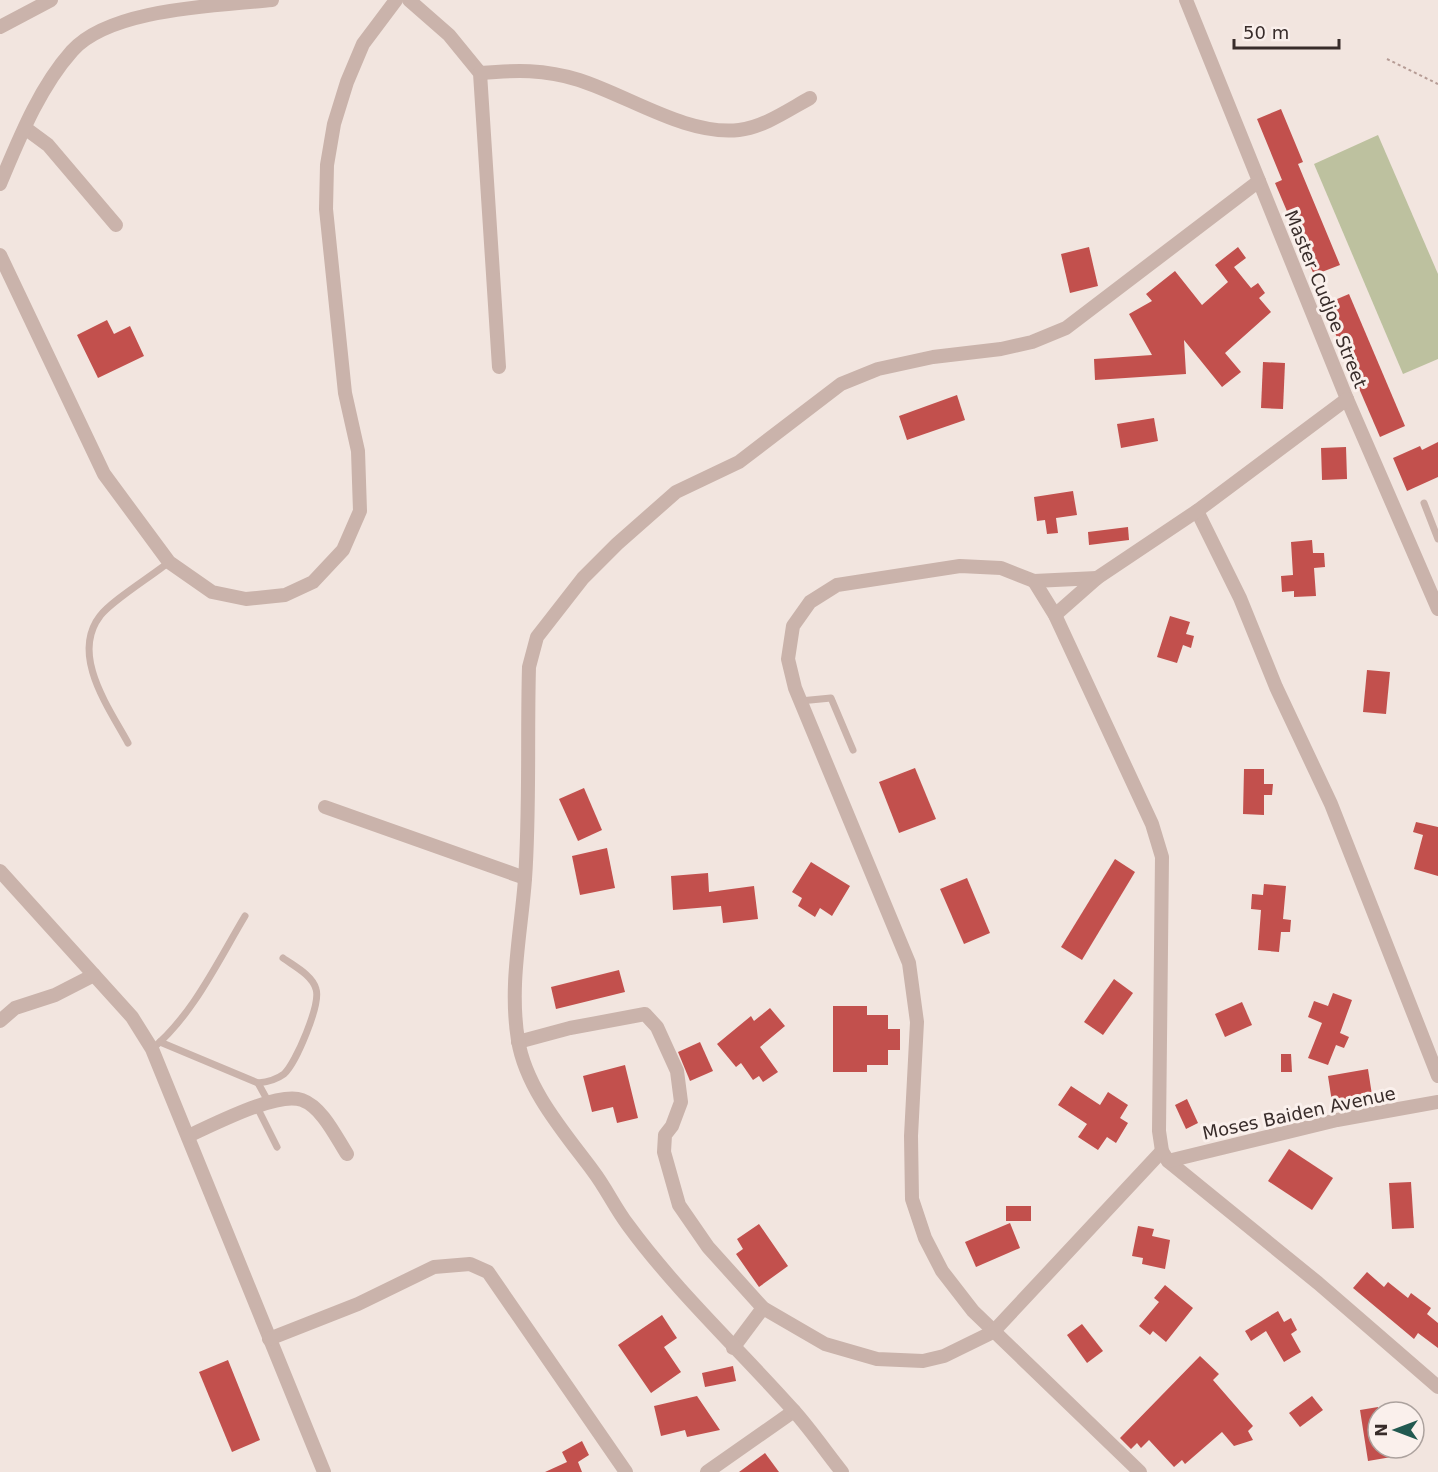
<svg xmlns="http://www.w3.org/2000/svg" width="1438" height="1472" font-family="'DejaVu Sans',sans-serif">
<style>
.green{fill:#bdc19f}
.building{fill:#c2504d}
.lines{fill:none;stroke-linecap:round;stroke-linejoin:round}
.path{stroke:#b69c95;stroke-width:2;stroke-dasharray:3 3;stroke-linecap:butt}
.lane{stroke:#cab3ab;stroke-width:7}
.street{stroke:#cab3ab;stroke-width:14}
.labels{text-anchor:middle;dominant-baseline:central;stroke-width:6;stroke-linejoin:round;paint-order:stroke}
.street-label{font-size:18px;fill:#382c2a;stroke:#faf0ec}
</style>
<rect width="100%" height="100%" fill="#f2e5df"/>
<polygon class="green" points="1378,135 1438,274 1438,359 1403,374 1314,164"/>
<g class="building">
<polygon points="1281,109 1303,162 1298,164 1340,265 1314,275 1275,183 1282,180 1257,119"/>
<polygon points="1089,247 1098,286 1070,293 1061,254"/>
<polygon points="1238,247 1246,258 1234,267 1251,288 1258,283 1265,293 1259,298 1271,312 1225,353 1241,372 1222,387 1184,340 1186,374 1095,380 1094,359 1152,355 1129,314 1152,301 1146,294 1175,271 1202,305 1228,282 1215,265"/>
<polygon points="1349,294 1405,426 1380,437 1323,305"/>
<polygon points="107,320 114,334 130,326 144,356 98,378 77,335"/>
<polygon points="1263,362 1285,363 1283,409 1261,408"/>
<polygon points="957,395 965,420 907,440 899,416"/>
<polygon points="1154,418 1158,441 1121,448 1117,424"/>
<polygon points="1438,442 1438,477 1407,491 1393,458 1420,446 1422,450"/>
<polygon points="1346,447 1347,479 1322,480 1321,448"/>
<polygon points="1073,491 1077,515 1056,518 1058,533 1047,534 1045,520 1037,521 1034,497"/>
<polygon points="1128,527 1129,540 1089,545 1088,532"/>
<polygon points="1312,540 1313,553 1324,553 1325,567 1314,568 1316,596 1294,597 1294,591 1282,592 1281,576 1293,575 1291,542"/>
<polygon points="1170,616 1190,622 1186,634 1194,636 1191,648 1183,645 1177,663 1157,657"/>
<polygon points="1367,670 1390,672 1386,714 1363,712"/>
<polygon points="915,768 936,819 899,833 879,782"/>
<polygon points="1244,769 1264,769 1264,784 1273,784 1272,795 1264,795 1264,815 1243,814"/>
<polygon points="584,788 602,830 578,841 559,799"/>
<polygon points="1416,822 1438,827 1438,876 1414,869 1423,835 1413,832"/>
<polygon points="607,848 615,888 580,895 572,856"/>
<polygon points="1115,859 1135,872 1082,960 1061,947"/>
<polygon points="811,862 850,886 832,916 820,908 815,917 798,906 802,898 792,892"/>
<polygon points="708,873 709,892 754,886 758,919 723,923 721,906 673,910 671,876"/>
<polygon points="967,878 990,933 964,944 940,889"/>
<polygon points="1264,884 1286,886 1283,919 1291,920 1290,932 1281,932 1279,952 1258,950 1261,910 1251,909 1252,894 1263,895"/>
<polygon points="619,970 625,992 556,1009 551,987"/>
<polygon points="1114,979 1133,993 1103,1035 1084,1022"/>
<polygon points="1333,993 1352,1000 1340,1033 1349,1037 1344,1048 1336,1045 1328,1065 1308,1058 1322,1023 1308,1017 1314,1001 1328,1006"/>
<polygon points="1242,1002 1252,1025 1225,1037 1215,1014"/>
<polygon points="833,1006 867,1006 867,1015 888,1015 888,1029 900,1029 900,1050 888,1050 888,1065 867,1065 867,1072 833,1072"/>
<polygon points="770,1008 785,1026 760,1047 778,1072 763,1082 759,1076 753,1080 741,1063 736,1067 717,1044 751,1016 754,1021"/>
<polygon points="700,1042 713,1071 690,1081 678,1052"/>
<polygon points="1281,1054 1291,1054 1292,1072 1281,1072"/>
<polygon points="625,1065 638,1118 617,1123 613,1107 592,1112 583,1076"/>
<polygon points="1368,1069 1372,1095 1332,1102 1328,1076"/>
<polygon points="1071,1086 1100,1105 1108,1092 1128,1105 1120,1118 1128,1123 1116,1143 1107,1137 1098,1150 1078,1137 1087,1124 1058,1105"/>
<polygon points="1187,1099 1198,1123 1186,1129 1175,1105"/>
<polygon points="1289,1149 1333,1178 1312,1210 1268,1181"/>
<polygon points="1411,1182 1414,1228 1392,1229 1389,1183"/>
<rect x="1006" y="1206" width="25" height="15"/>
<polygon points="1010,1223 1020,1248 976,1267 965,1242"/>
<polygon points="759,1224 788,1266 759,1287 736,1254 743,1249 737,1239"/>
<polygon points="1138,1226 1154,1229 1152,1236 1170,1240 1165,1269 1142,1264 1143,1258 1132,1256"/>
<polygon points="1367,1272 1384,1287 1388,1282 1408,1298 1411,1293 1431,1308 1427,1314 1438,1323 1438,1348 1418,1333 1414,1339 1353,1288"/>
<polygon points="1165,1285 1193,1308 1166,1342 1153,1331 1150,1335 1139,1326 1159,1302 1154,1298"/>
<polygon points="1278,1311 1284,1322 1291,1318 1297,1330 1291,1334 1301,1352 1284,1362 1266,1331 1251,1341 1245,1331"/>
<polygon points="662,1315 677,1338 664,1347 681,1372 651,1393 618,1345"/>
<polygon points="1082,1324 1103,1351 1087,1363 1067,1335"/>
<polygon points="1200,1356 1219,1374 1213,1380 1253,1426 1248,1431 1253,1440 1234,1446 1222,1432 1185,1464 1182,1460 1174,1467 1149,1440 1141,1448 1137,1443 1131,1449 1120,1438"/>
<polygon points="228,1360 260,1440 232,1452 199,1372"/>
<polygon points="733,1366 736,1381 705,1387 702,1373"/>
<polygon points="697,1396 720,1430 687,1437 685,1430 661,1436 654,1406"/>
<polygon points="1312,1396 1323,1410 1300,1427 1289,1413"/>
<polygon points="1378,1407 1378,1448 1409,1448 1409,1454 1368,1461 1360,1410"/>
<polygon points="582,1441 589,1455 578,1462 582,1472 545,1472 567,1462 562,1452"/>
<polygon points="765,1453 779,1472 739,1472"/>
</g>
<g class="lines">
<polyline class="path" points="1387,59 1438,84"/>
<g class="lane">
<polyline points="1424,503 1438,539"/>
<polyline points="800,701 831,698 853,750"/>
<path d="M128 743C109 708 70 655 100 616 111 601 152 576 169 562"/>
<polyline points="160,1042 258,1083 269,1103"/>
<path d="M152 1049C193 1015 218 961 245 916"/>
<path d="M258 1083C268 1082 276 1080 284 1074 296 1063 321 1004 316 989 312 975 294 966 283 958"/>
<polyline points="257,1107 277,1147"/>
</g>
<g class="street">
<polyline points="409,0 449,35 480,73 499,367"/>
<polyline points="1186,0 1347,399 1438,609"/>
<polyline points="0,27 51,0"/>
<path d="M480 73C516 70 544 69 579 80 629 96 687 136 739 130 764 127 788 110 810 98"/>
<polyline points="25,128 48,145 116,225"/>
<path d="M0 184C19 139 39 88 72 51 110 8 217 6 272 0"/>
<polyline points="0,255 104,474 169,562 212,592 246,599 285,595 313,582 343,550 360,511 358,451 345,393 326,209 327,165 334,124 347,82 363,44 396,0"/>
<polyline points="1197,511 1240,598 1276,687 1331,804 1438,1076"/>
<polyline points="1097,578 1034,581 1001,568 960,566 837,585 810,602 793,626 788,659 795,688 909,963 917,1022 911,1136 912,1199 925,1238 942,1271 973,1311 1140,1472"/>
<polyline points="1034,581 1055,615 1152,824 1162,857 1159,1131 1162,1151 1168,1161 1318,1283 1438,1387"/>
<polyline points="1055,615 1097,578 1197,511 1347,399"/>
<polyline points="325,807 525,878"/>
<polyline points="0,871 132,1017 152,1049 324,1472"/>
<polyline points="0,1021 15,1008 55,995 94,975"/>
<polyline points="518,1042 570,1028 645,1014 657,1027 677,1071 681,1102 672,1126 665,1135 664,1152 679,1205 708,1247 763,1308 825,1344 877,1359 923,1361 944,1356 993,1332 1162,1151"/>
<path d="M188 1136C213 1125 277 1091 302 1100 322 1107 336 1137 347 1154"/>
<polyline points="1168,1161 1337,1120 1438,1102"/>
<polyline points="269,1339 358,1304 434,1267 470,1264 488,1272 626,1472"/>
<polyline points="733,1348 763,1308"/>
<polyline points="707,1472 794,1411"/>
<path d="M842 1472C826 1452 811 1430 794 1411 739 1349 677 1292 628 1225 615 1208 606 1188 593 1171 564 1132 526 1089 518 1040 509 985 521 933 525 879 530 809 527 737 529 667L537 637 583 578 617 544 676 492 739 462 841 384 878 369 933 357 1001 349 1032 342 1066 328 1259 181"/>
</g>
</g>
<g class="labels">
<g class="street-label">
<text transform="translate(1326 299) rotate(68)">Master Cudjoe Street</text>
<text transform="translate(1299 1113) rotate(-12)">Moses Baiden Avenue</text>
</g>
</g>
<g transform="translate(1396 1430) rotate(270)"><circle r="28" fill="#faf0ec" stroke="#aca29e" stroke-width="1.5"/>
<path d="M0-4.5L10 22L0 15L-10 22Z" fill="#215950"/>
<text y="-9" font-size="16" font-weight="bold" text-anchor="middle" fill="#382c2a">N</text>
</g>
<path d="M1234 39v9h105v-9" fill="none" stroke="#382c2a" stroke-width="3"/>
<text x="1243" y="39" font-size="18" fill="#382c2a" stroke="#faf0ec" stroke-width="4.5" paint-order="stroke">50 m</text>
</svg>
